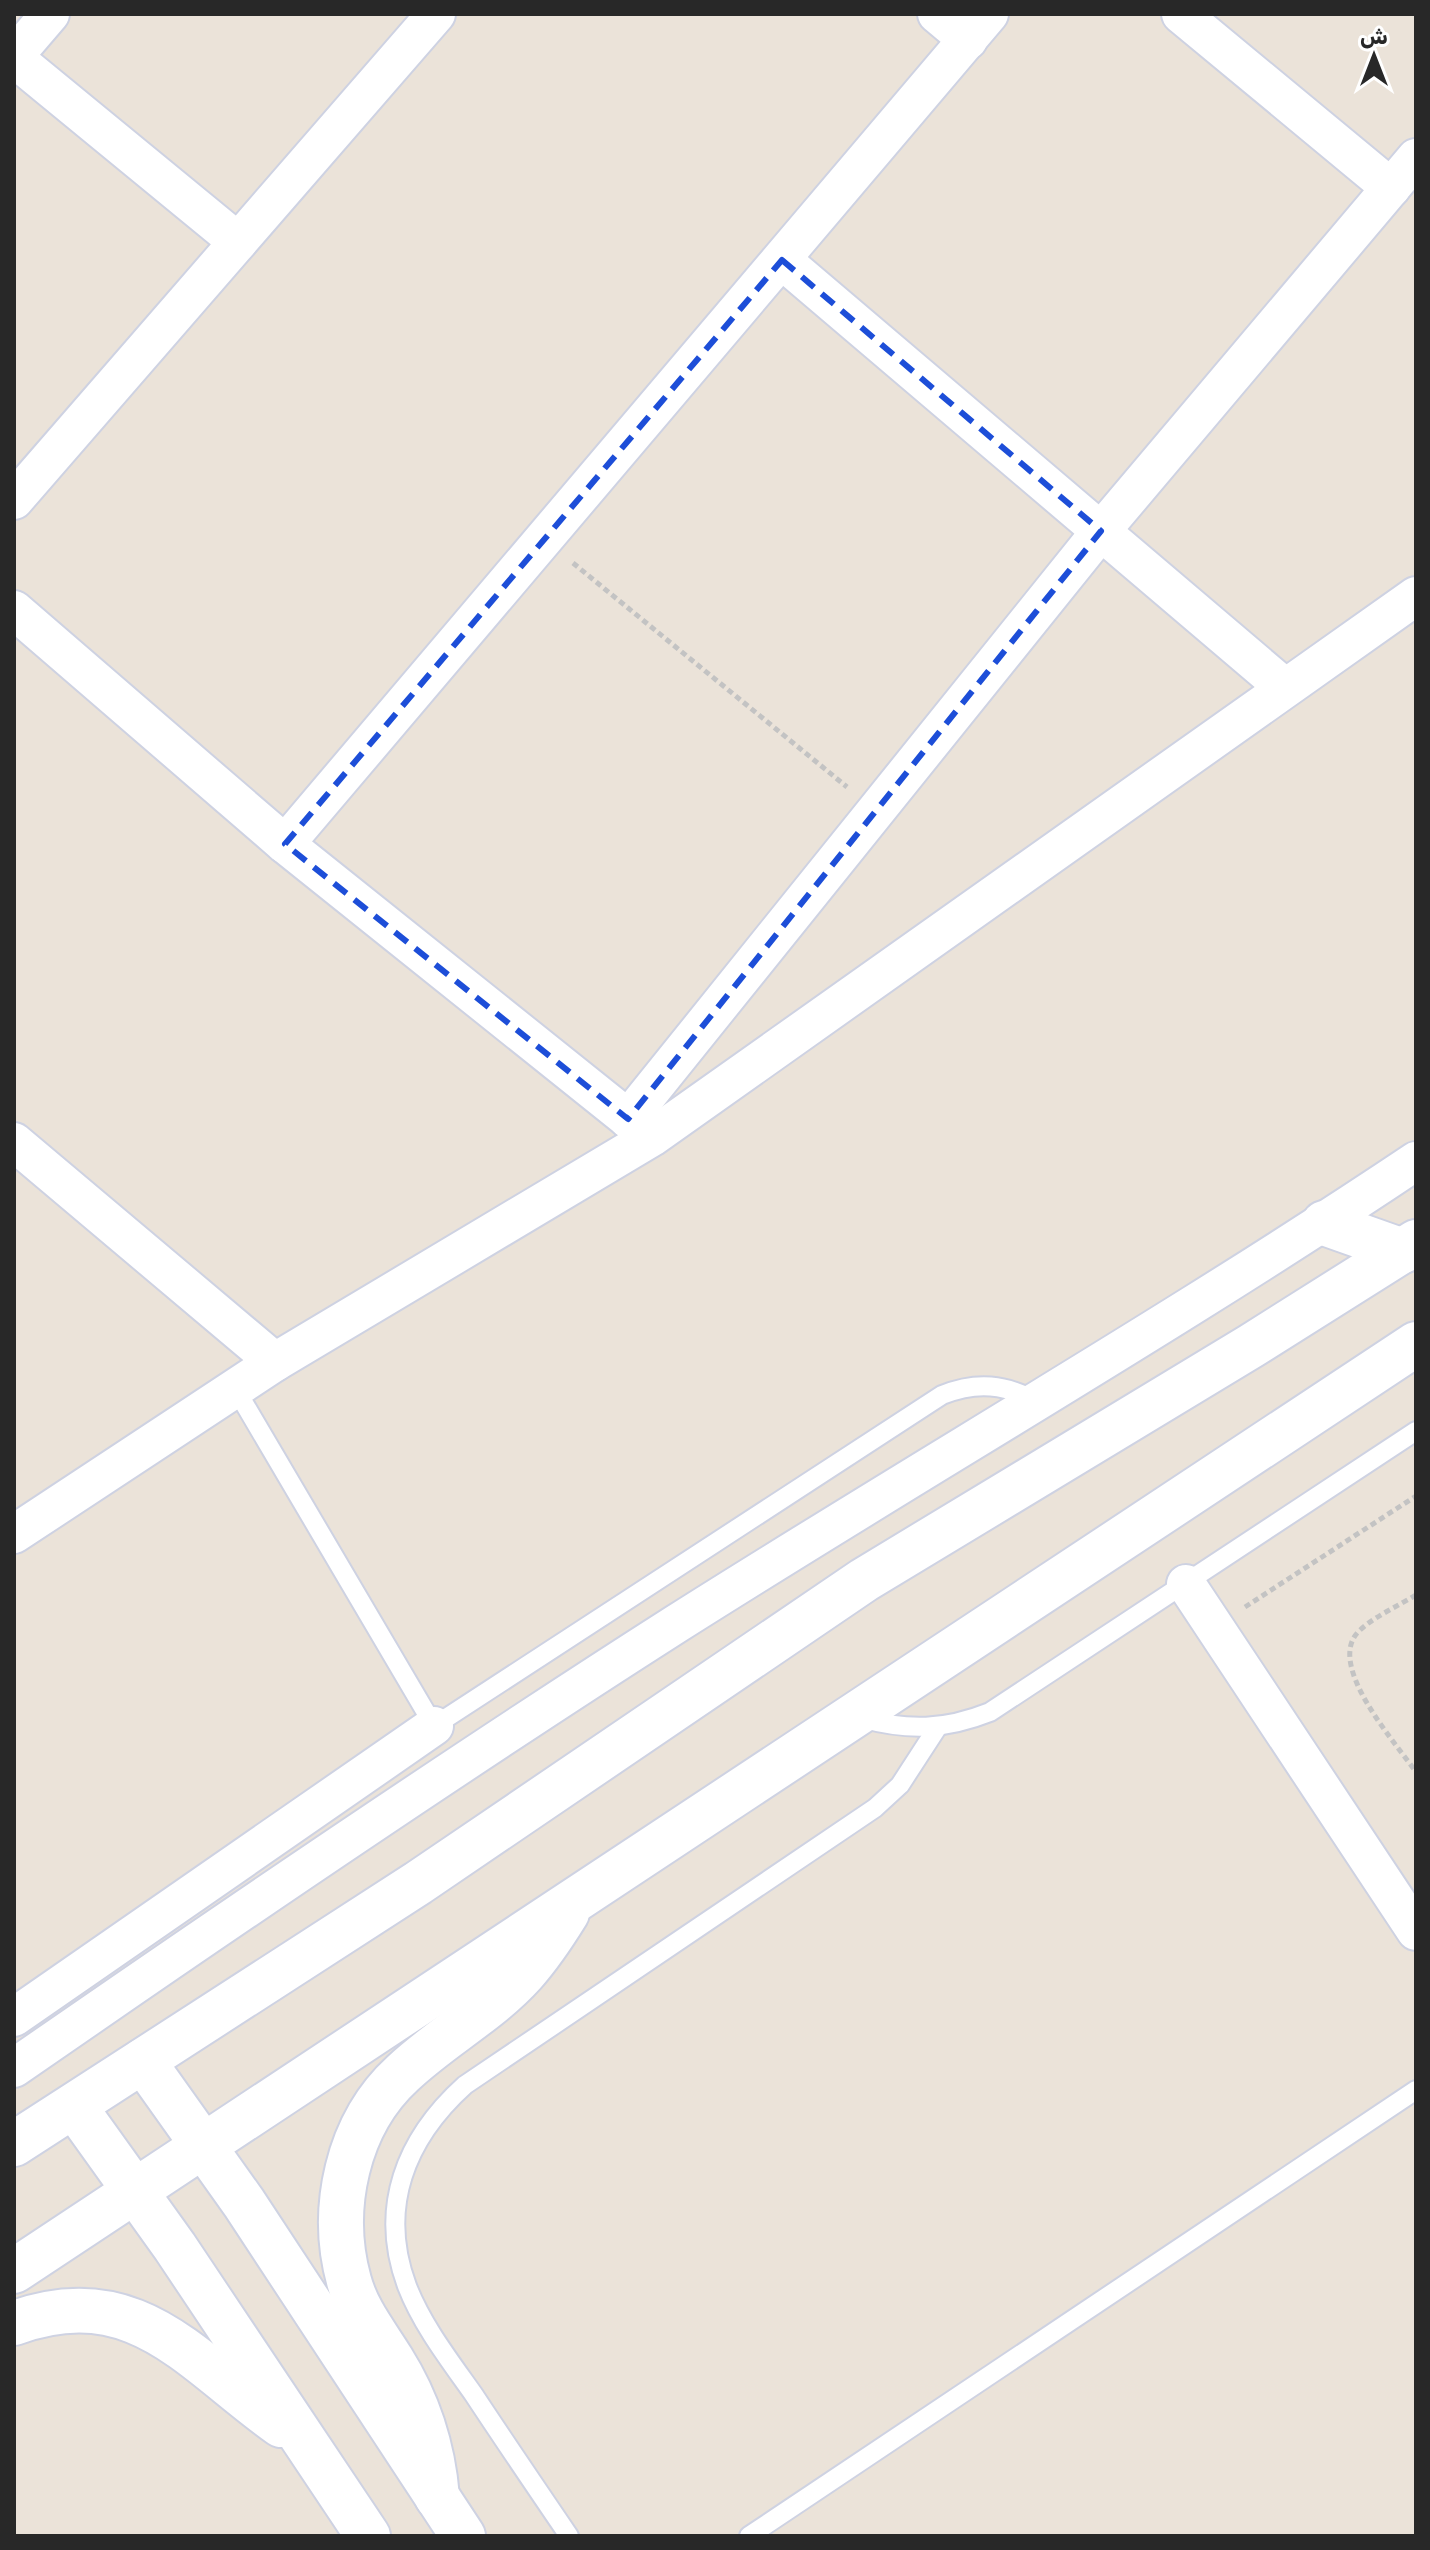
<svg xmlns="http://www.w3.org/2000/svg" width="1430" height="2550" font-family="Rubik,'Noto Sans Arabic',sans-serif">
<style>
.lines{fill:none;stroke-linecap:round;stroke-linejoin:round}
.service-casing{stroke:#ced2e2;stroke-width:22}
.minor-casing{stroke:#ced2e2;stroke-width:42}
.tertiary-casing{stroke:#ced2e2;stroke-width:48}
.path{stroke:#c3c3c3;stroke-width:5;stroke-dasharray:6 4;stroke-linecap:butt}
.service{stroke:#fff;stroke-width:18}
.minor{stroke:#fff;stroke-width:38}
.tertiary{stroke:#fff;stroke-width:44}
.marked{fill:none;stroke:#1d4ed8;stroke-width:6;stroke-dasharray:16 10;stroke-linejoin:round}
</style>
<rect width="100%" height="100%" fill="#ebe3d9"/>
<g class="lines">
<g class="service-casing">
<g id="service">
<path d="M235 1388 434 1726 942 1395C977 1381 1005 1384 1038 1402"/>
<path d="M861 1718C908 1731 945 1730 990 1712L1416 1431"/>
<path d="M569 2536C537 2489 505 2442 474 2395 450 2361 422 2325 407 2286 378 2208 405 2139 465 2085L875 1808 900 1785 937 1728"/>
<polyline points="749,2536 1416,2090"/>
</g>
</g>
<g class="minor-casing">
<g id="minor">
<polyline points="937,14 968,40"/>
<polyline points="1181,14 1391,188"/>
<polyline points="14,56 50,14"/>
<polyline points="14,58 238,242"/>
<polyline points="782,260 1284,687"/>
<polyline points="14,500 436,14"/>
<polyline points="14,610 285,844 646,1133"/>
<polyline points="285,844 989,14"/>
<polyline points="628,1119 1101,531 1416,158"/>
<polyline points="14,1142 275,1362"/>
<polyline points="14,1534 275,1362 652,1137 1416,596"/>
<polyline points="1186,1584 1416,1931"/>
<polyline points="14,2017 434,1726"/>
<path d="M14 2068C232 1917 452 1767 676 1624 922 1468 1174 1323 1416 1161"/>
</g>
</g>
<g class="tertiary-casing">
<g id="tertiary">
<polyline points="1324,1223 1403,1251"/>
<polyline points="143,2061 244,2203 463,2536"/>
<polyline points="74,2106 175,2247 368,2536"/>
<polyline points="14,2144 418,1883 864,1580 1251,1346 1416,1242"/>
<polyline points="14,2271 1416,1344"/>
<path d="M14 2323C136 2279 191 2361 281 2425"/>
<path d="M437 2497C433 2448 419 2403 392 2360 376 2334 357 2311 349 2281 329 2209 347 2124 403 2073 441 2037 489 2012 524 1973 541 1954 554 1934 567 1913"/>
</g>
</g>
<g class="path">
<polyline points="573,563 847,787"/>
<path d="M1416 1595C1398 1606 1373 1617 1358 1632 1326 1666 1396 1743 1416 1772"/>
<polyline points="1245,1607 1416,1496"/>
</g>
<use href="#service" class="service"/>
<use href="#minor" class="minor"/>
<use href="#tertiary" class="tertiary"/>
</g>
<path class="marked" d="M782 260 1101 531 628 1119 285 844Z"/>
<rect width="1430" height="2550" fill="none" stroke="#282828" stroke-width="32"/>
<g transform="translate(1374 56)" stroke="#ffffff" stroke-width="6" paint-order="stroke">
<path d="M0-6L14 30L0 20L-14 30Z" fill="#282828"/>
<text y="-12" font-size="22" font-weight="bold" text-anchor="middle" fill="#282828">ش</text>
</g>
</svg>
